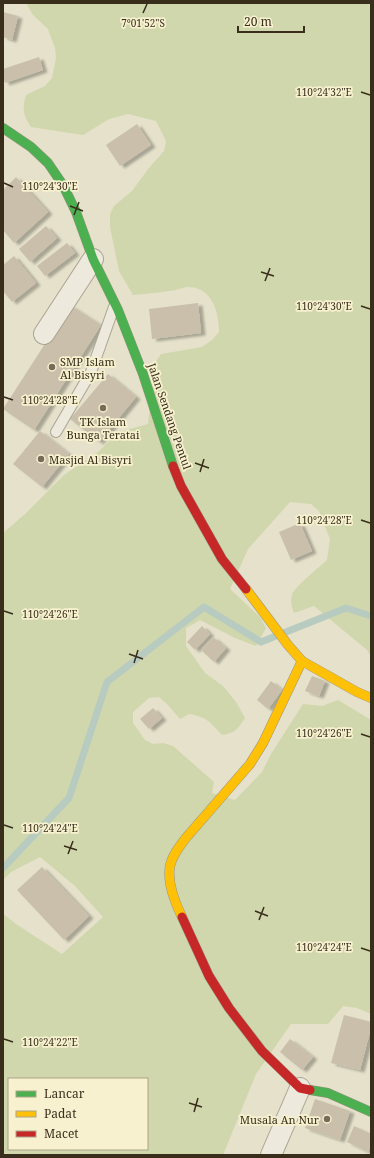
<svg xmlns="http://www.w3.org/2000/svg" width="374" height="1158" font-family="'Noto Serif',serif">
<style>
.green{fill:#d0d7ac;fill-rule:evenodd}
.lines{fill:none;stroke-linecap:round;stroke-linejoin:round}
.stream{stroke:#b7cbc1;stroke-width:7}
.building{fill:#c9bfab;filter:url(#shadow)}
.lane-casing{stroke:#aaa494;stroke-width:12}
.street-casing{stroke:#aaa494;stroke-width:22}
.fast-casing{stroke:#9a9484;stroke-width:10}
.slow-casing{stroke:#9a9484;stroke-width:10}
.jam-casing{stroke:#9a9484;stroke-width:10}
.lane{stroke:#edeadd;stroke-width:10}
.street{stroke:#edeadd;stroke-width:20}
.fast{stroke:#4caf50;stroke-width:9}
.slow{stroke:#ffc107;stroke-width:9}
.jam{stroke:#c62828;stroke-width:9}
.ticks{fill:none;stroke:#392e1c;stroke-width:1.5}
.poi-dot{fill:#756d59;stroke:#f7f1cf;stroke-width:1.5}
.labels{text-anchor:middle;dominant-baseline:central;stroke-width:3.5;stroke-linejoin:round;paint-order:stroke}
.poi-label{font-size:11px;fill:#392e1c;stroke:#f7f1cf;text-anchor:start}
.street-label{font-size:11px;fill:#392e1c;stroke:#f7f1cf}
.ticks-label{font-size:10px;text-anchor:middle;fill:#392e1c;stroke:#f7f1cf;stroke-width:3.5;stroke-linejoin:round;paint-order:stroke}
</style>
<defs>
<filter id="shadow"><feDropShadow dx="4.5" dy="2.5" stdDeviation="1" flood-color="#0004"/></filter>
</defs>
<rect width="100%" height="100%" fill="#e5e1ca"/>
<path class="green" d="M26 3H371V656L367 650 314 606 294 613C292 607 290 602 292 595 294 587 320 567 327 560L330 539 319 511 311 504 290 502 248 549 230 589 260 617 266 628 256 646 235 638 200 620 186 628V646L205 673 223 686 236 702 245 718C238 729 235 733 222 735 210 722 207 717 189 714L180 719 167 704 159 697 149 698 133 712V723L145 740 153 744 163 743 173 746 214 782 212 793 235 800 262 772 271 754 303 704 322 706 338 700 371 720V1014L357 1008 343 1006 328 1024H291L256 1074 223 1155H3V914L16 924 62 954 103 917 75 886 40 857 11 872 3 880V533L25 514 64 475 98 452 119 432 148 424 155 363 161 354 202 347 212 340 219 332C219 312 212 287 188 287 184 287 180 289 176 290 162 292 147 294 133 295L119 271 110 227V214L114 206 132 191 149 168 164 151 166 141 156 121 128 114 109 119 83 135 31 127C23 115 22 109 26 95L45 86 52 78 56 58 55 48 48 29 33 15ZM9 1079H147V1149H9Z"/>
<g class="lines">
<polyline class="stream" points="3,868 69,798 107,682 204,607 261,642 346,608 371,616"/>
</g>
<g class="building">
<polygon points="3,12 18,16 12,40 3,37"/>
<polygon points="39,57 43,70 5,83 3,78 3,69"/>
<polygon points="137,124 151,145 120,166 106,145"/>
<polygon points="16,177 48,212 14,243 3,230 3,190"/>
<polygon points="46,226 57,238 30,262 19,249"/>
<polygon points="67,243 75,253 45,276 37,266"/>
<polygon points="14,256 36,283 12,302 3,291 3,265"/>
<polygon points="198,303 201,333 152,339 149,309"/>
<polygon points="70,305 101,325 34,430 3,409"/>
<polygon points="108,374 136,397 99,442 70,419"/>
<polygon points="40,431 69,454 42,487 13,464"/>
<polygon points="300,523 312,551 291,560 279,532"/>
<polygon points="202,626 210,634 195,650 187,642"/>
<polygon points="213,637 226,648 214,662 201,650"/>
<polygon points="312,676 325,681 319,696 305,691"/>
<polygon points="271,681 282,690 268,709 257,700"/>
<polygon points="153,708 162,718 149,729 140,719"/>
<polygon points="42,867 89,916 64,940 17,890"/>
<polygon points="344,1015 371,1022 371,1028 360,1070 331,1063"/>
<polygon points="290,1039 313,1057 302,1070 280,1052"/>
<polygon points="315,1099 350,1111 340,1140 305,1128"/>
<polygon points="354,1126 371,1134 371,1145 368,1152 347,1142"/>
</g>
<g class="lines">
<g class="lane-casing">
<polyline id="lane" points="56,432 91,372 114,307"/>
</g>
<g class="street-casing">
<g id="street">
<polyline points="44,334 93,259"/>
<polyline points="271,1155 300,1088"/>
</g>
</g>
<g class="fast-casing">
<g id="fast">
<polyline points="3,128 31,147 48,163 63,185 76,212 93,259 118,310 143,374 173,466"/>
<polyline points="310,1090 328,1093 371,1112"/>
</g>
</g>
<g class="slow-casing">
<g id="slow">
<polyline points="246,589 288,645 302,661 357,692 371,698"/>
<path d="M182 917C175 902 167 883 170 866 172 856 179 847 185 839L250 764 263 743 302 661"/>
</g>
</g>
<g class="jam-casing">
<g id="jam">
<polyline points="173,466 181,486 222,559 246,589"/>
<polyline points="182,917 209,976 229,1008 262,1051 300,1088 310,1090"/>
</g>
</g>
<use href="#lane" class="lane"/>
<use href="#street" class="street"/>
<use href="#fast" class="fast"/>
<use href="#slow" class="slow"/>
<use href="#jam" class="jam"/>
</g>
<path class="ticks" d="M143 13 147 4M361 92 370 95M4 183 13 187M70 206 83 211M74 215 79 202M261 272 274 276M265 281 270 268M361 306 370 309M4 397 13 400M195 463 209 468M200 472 204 459M361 520 370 523M4 611 13 614M129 654 143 659M134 663 138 650M361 734 370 737M4 825 13 828M64 846 77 850M68 854 73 841M255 911 268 916M259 920 264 907M361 948 370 951M4 1039 13 1042M189 1103 202 1107M194 1112 198 1098"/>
<g class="poi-dot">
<circle cx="52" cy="367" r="4"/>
<circle cx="103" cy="408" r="4"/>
<circle cx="41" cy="459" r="4"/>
<circle cx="327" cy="1119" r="4"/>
</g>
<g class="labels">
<g class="poi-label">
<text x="60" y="361">SMP Islam<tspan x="60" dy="13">Al Bisyri</tspan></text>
<text x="103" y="421" text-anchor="middle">TK Islam<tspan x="103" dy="13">Bunga Teratai</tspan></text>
<text x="49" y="459">Masjid Al Bisyri</text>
<text x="319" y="1119" text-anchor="end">Musala An Nur</text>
</g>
<g class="street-label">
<text transform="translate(170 416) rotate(71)">Jalan Sendang Pentul</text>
</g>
</g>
<g class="ticks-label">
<text x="143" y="27">7°01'52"S</text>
<text x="324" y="96">110°24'32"E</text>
<text x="50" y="190">110°24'30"E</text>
<text x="324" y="310">110°24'30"E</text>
<text x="50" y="404">110°24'28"E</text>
<text x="324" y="524">110°24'28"E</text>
<text x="50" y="618">110°24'26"E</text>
<text x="324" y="737">110°24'26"E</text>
<text x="50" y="832">110°24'24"E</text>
<text x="324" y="951">110°24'24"E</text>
<text x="50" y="1046">110°24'22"E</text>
</g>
<rect width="374" height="1158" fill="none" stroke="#392e1c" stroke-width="8"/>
<rect x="8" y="1078" width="140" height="72" fill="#f7f1cf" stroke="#aba387"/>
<rect x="16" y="1091" width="20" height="6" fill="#4caf50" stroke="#aba387"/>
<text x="44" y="1098" font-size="12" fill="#392e1c">Lancar</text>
<rect x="16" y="1111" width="20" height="6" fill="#ffc107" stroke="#aba387"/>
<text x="44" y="1118" font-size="12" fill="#392e1c">Padat</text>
<rect x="16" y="1131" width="20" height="6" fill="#c62828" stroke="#aba387"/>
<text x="44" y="1138" font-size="12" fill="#392e1c">Macet</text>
<path d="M238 26v6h66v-6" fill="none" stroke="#392e1c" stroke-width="2"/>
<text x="244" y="26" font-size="12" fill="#392e1c" stroke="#f7f1cf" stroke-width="3" paint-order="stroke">20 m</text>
</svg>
